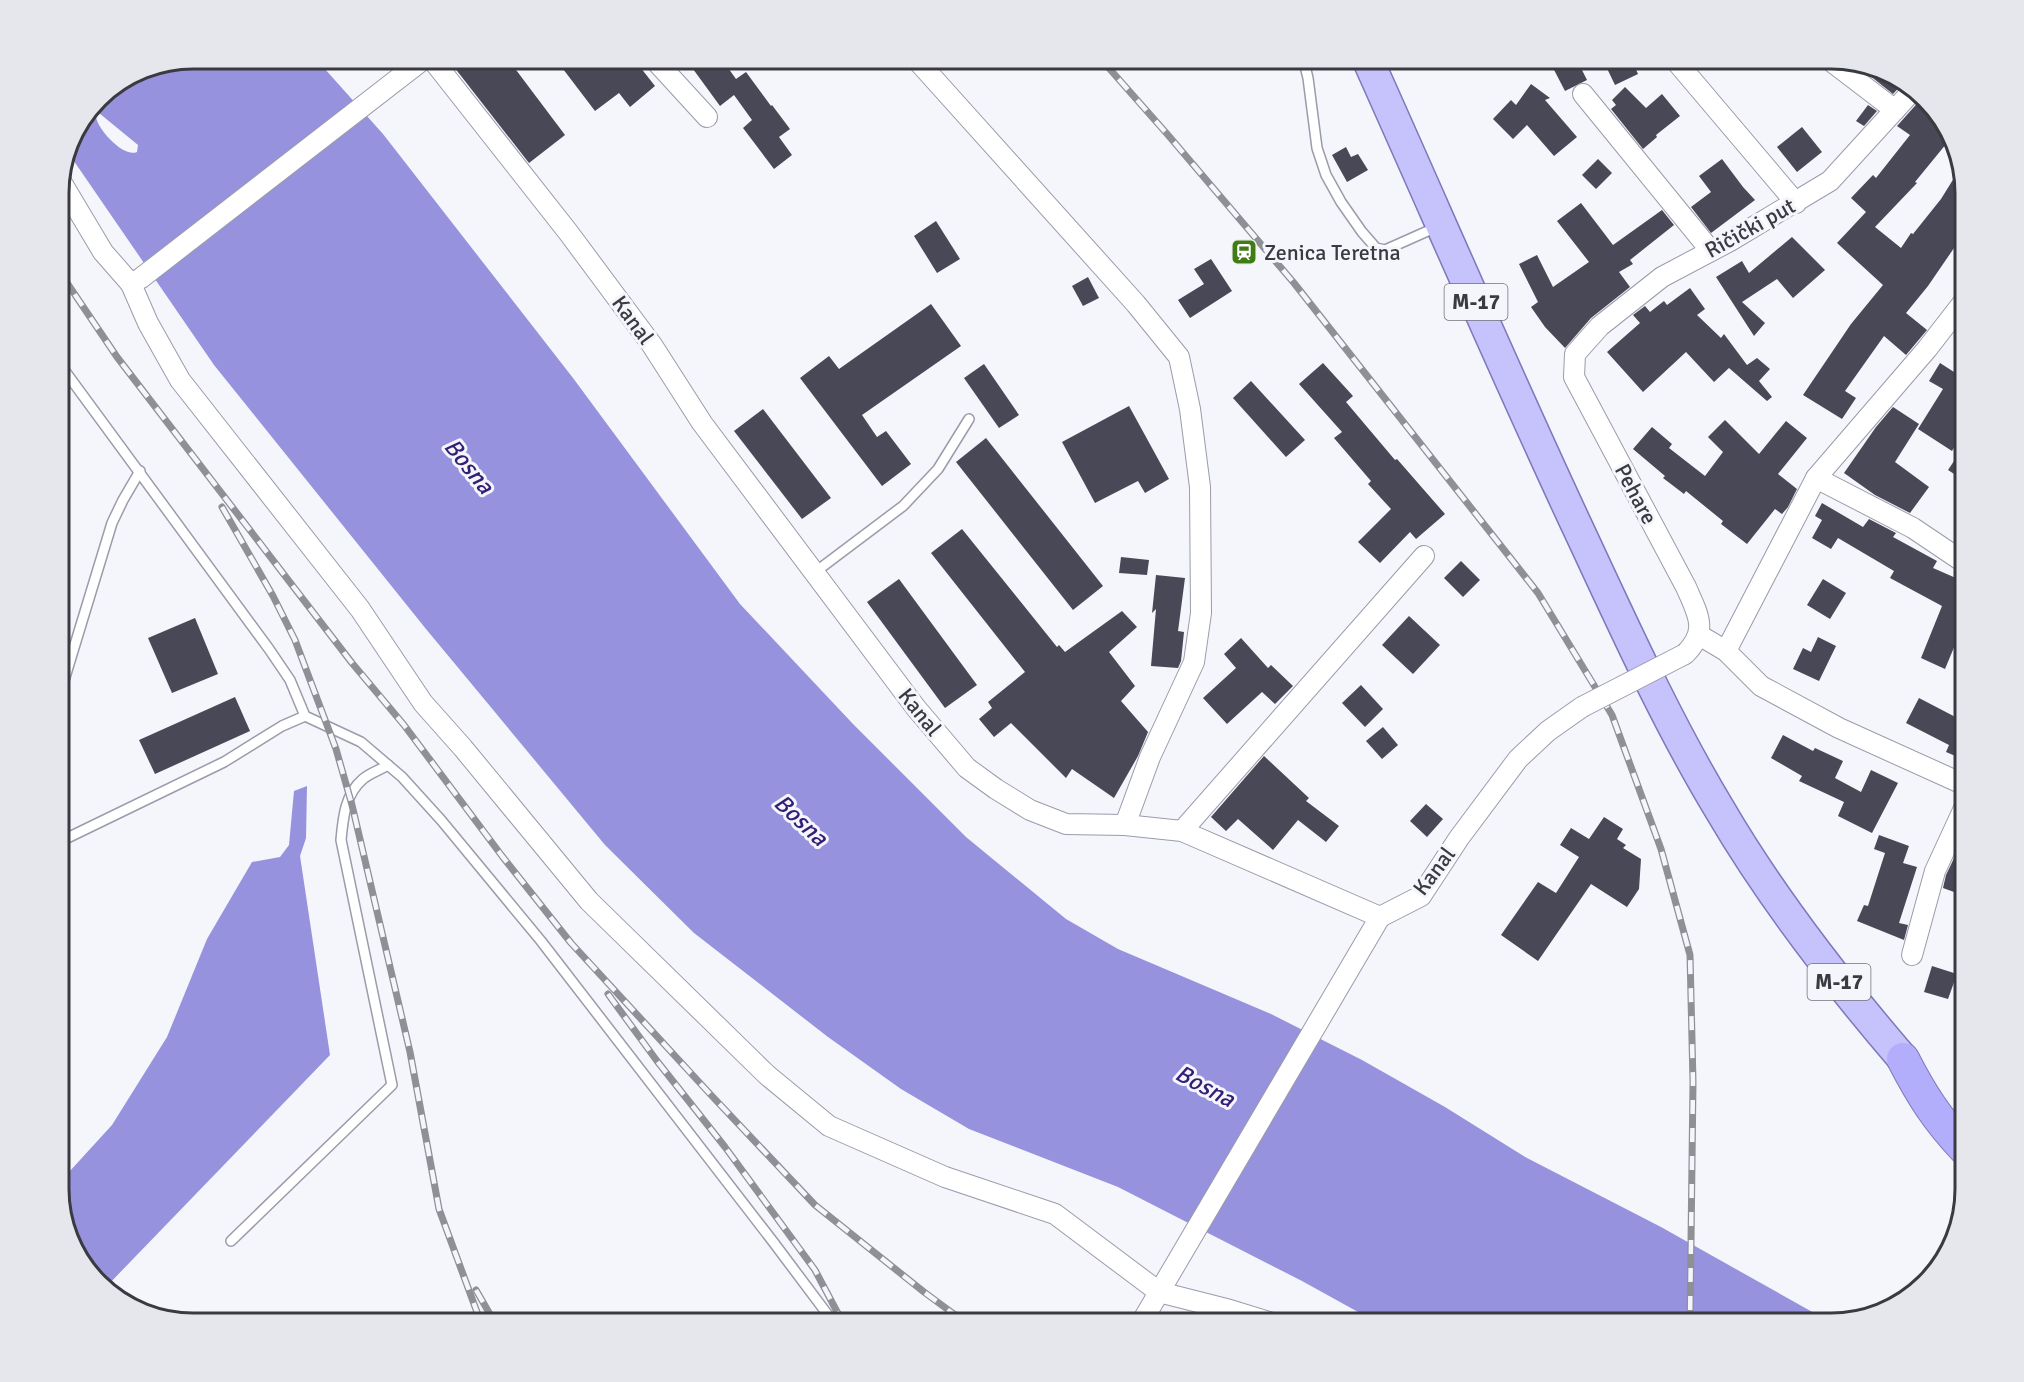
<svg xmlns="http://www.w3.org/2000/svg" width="2024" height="1382" font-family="Signika,sans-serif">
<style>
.water{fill:#9692dd;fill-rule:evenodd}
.building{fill:#484856}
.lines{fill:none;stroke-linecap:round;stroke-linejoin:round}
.service-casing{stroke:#9b9bab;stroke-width:12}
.minor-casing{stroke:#9b9bab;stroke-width:22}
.primary-casing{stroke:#7c78b9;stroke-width:33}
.trunk-casing{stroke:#7c78b9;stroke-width:34}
.service{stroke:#fff;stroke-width:9}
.minor{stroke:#fff;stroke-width:20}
.primary{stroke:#c6c2fc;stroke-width:30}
.trunk{stroke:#b3aefb;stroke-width:32}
.rail-casing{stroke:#8f8f96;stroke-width:7}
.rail{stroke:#f5f5fc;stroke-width:4.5;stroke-dasharray:14;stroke-linecap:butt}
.minor-bridge-casing{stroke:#9b9bab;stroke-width:22;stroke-linecap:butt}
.minor-bridge{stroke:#fff;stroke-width:20}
.labels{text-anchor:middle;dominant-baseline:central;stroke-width:6;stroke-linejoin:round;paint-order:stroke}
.shield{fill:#f5f5fc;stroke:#727279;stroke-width:1.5}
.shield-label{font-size:21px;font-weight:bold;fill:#3a3a41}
.street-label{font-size:22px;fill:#3a3a41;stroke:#f5f5fc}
.poi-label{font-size:22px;fill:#3a3a41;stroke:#f5f5fc;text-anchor:start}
.water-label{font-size:24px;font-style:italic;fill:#321f75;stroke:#f5f5fc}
.rim{fill:none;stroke:#3a3a41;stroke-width:3}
</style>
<rect width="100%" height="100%" fill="#f5f5fc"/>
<g class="water">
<path d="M193 59H316L383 134 573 378 740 604 853 724 966 837 1066 919 1118 949 1271 1014 1362 1060 1445 1107 1527 1158 1661 1227 1832 1323H1378L1302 1281 1118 1187 969 1129 901 1089 828 1037 694 933 605 845 426 629 214 365 67 151 69 141 98 98 142 69ZM99 113 138 145 137 152C124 158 98 130 96 117Z"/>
<polygon points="307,786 306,838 300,856 330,1055 106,1287 76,1256 59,1197 59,1183 112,1125 167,1037 207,939 252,862 280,857 289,845 294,791"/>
</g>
<g class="building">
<polygon points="447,58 507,58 565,135 529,163"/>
<polygon points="569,58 576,58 584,69 597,58 633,58 655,86 630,107 619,93 595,111 560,65"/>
<polygon points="685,58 721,58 736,79 746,72 771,106 772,105 790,129 779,137 792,155 774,169 743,128 752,120 734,95 720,106"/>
<polygon points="1568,58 1576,58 1587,80 1565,91 1552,66"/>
<polygon points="1602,58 1631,58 1638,74 1615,85"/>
<polygon points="1859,67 1895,78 1905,81 1893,94"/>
<polygon points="1531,84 1550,98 1545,100 1577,137 1554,156 1527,125 1513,139 1493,119 1511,100 1516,105"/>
<polygon points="1625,87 1646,108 1662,94 1680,116 1656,135 1657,137 1643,149 1611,109 1616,105 1612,100"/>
<polygon points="1922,98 1948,126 1951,138 1915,182 1917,183 1875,227 1901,248 1911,233 1913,234 1941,199 1959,170 1965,193 1965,232 1928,286 1906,313 1927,330 1906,355 1884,336 1845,391 1856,398 1842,419 1803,395 1851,324 1883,285 1837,243 1866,212 1851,198 1873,175 1876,178 1910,135 1897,126"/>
<polygon points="1868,105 1877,111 1864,126 1856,121"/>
<polygon points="1802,127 1822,152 1797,172 1777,147"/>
<polygon points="1346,147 1351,157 1358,154 1368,170 1347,182 1332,155"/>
<polygon points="1598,159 1612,173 1596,189 1582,175"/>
<polygon points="1722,159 1743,187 1755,200 1711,233 1691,207 1711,192 1699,176"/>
<polygon points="1581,203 1613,245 1662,210 1674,225 1630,260 1633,264 1619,272 1630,287 1591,318 1565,348 1545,327 1531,307 1538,302 1519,264 1537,255 1553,287 1589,262 1557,221"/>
<polygon points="936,221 960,259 937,273 914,236"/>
<polygon points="1792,237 1825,270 1793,298 1777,279 1742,302 1765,323 1754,336 1716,277 1742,261 1749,273"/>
<polygon points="1211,259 1232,291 1190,318 1178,300 1204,284 1194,269"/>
<polygon points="1088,277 1099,298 1083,306 1072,286"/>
<polygon points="1690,288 1705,309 1697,315 1721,338 1724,334 1747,365 1757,358 1770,369 1759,381 1772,397 1767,401 1729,368 1714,382 1686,352 1643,392 1607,352 1640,323 1633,315 1645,306 1650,312 1664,301 1667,305"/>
<polygon points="931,304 961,346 862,415 877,437 886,431 911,464 882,486 800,378 829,356 839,369"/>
<polygon points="1323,363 1353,396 1346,402 1395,460 1397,459 1445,514 1416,539 1410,532 1380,563 1358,542 1391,509 1368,484 1371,481 1334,438 1342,432 1299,384"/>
<polygon points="1940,363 1965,379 1965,430 1952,451 1918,429 1943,389 1929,381"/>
<polygon points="984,364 1019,415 999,428 964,378"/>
<polygon points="1251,381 1305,440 1286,457 1233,398"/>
<polygon points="1129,406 1169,479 1145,493 1138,481 1095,503 1062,442"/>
<polygon points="1893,407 1919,424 1895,462 1929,487 1910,513 1875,495 1844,473 1876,427"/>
<polygon points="763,409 831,498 802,519 734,431"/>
<polygon points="1725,420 1759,454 1786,421 1807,438 1778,474 1797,489 1788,507 1782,514 1775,509 1747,544 1721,524 1723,521 1686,491 1684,494 1663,478 1665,476 1633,449 1652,427 1672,444 1669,448 1705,476 1723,452 1708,437"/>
<polygon points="986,438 1103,586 1073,610 956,462"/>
<polygon points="1956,458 1965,464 1965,481 1948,470"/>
<polygon points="1822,503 1863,527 1869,519 1896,533 1893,537 1937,561 1933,568 1965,582 1965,621 1945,669 1921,658 1942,606 1890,578 1894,571 1838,538 1831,549 1812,538 1822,520 1815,516"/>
<polygon points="962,529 1057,647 1059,645 1065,652 1122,611 1137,627 1109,652 1135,686 1121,701 1148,732 1138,756 1114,798 1072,769 1066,778 1011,723 994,737 979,719 992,708 988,702 1025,672 931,553"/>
<polygon points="1121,557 1149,560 1147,575 1119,573"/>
<polygon points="1461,561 1480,580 1463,597 1444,578"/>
<polygon points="1156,575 1185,578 1178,631 1184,632 1181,661 1178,668 1151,666 1156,609 1152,613"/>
<polygon points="899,579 977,685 945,708 867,602"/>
<polygon points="1823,579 1846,593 1830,619 1807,605"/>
<polygon points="1409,616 1440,645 1413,674 1382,645"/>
<polygon points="195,618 218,674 172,693 148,638"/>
<polygon points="1818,637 1836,646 1819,681 1793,669 1803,648 1811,652"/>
<polygon points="1241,638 1268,668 1271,665 1293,686 1275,704 1262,692 1227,724 1203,698 1236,668 1224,654"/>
<polygon points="1361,685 1383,709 1365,727 1342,703"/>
<polygon points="235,697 250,731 155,774 139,740"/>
<polygon points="1919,698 1965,722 1965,760 1946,752 1949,745 1906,723"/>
<polygon points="1383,727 1398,745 1382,759 1366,741"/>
<polygon points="1783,735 1813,751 1815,748 1843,761 1835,778 1861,792 1871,770 1898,783 1872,833 1838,816 1844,802 1799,781 1802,776 1771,758"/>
<polygon points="1264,756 1309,798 1306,801 1339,826 1326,842 1298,820 1273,850 1238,819 1226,831 1211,817"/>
<polygon points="1426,804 1443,819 1427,837 1410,821"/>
<polygon points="1604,817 1623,829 1617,839 1626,845 1623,848 1641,859 1639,889 1627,907 1591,884 1538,961 1501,935 1538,882 1556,893 1579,857 1560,845 1571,828 1589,839"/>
<polygon points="1879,835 1909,846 1903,863 1917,867 1899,923 1908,925 1904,940 1857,921 1864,905 1868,906 1885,853 1874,849"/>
<polygon points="1957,852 1965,856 1965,896 1943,888 1946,875"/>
<polygon points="1932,966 1957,974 1948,999 1924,992"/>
</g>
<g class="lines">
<g class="service-casing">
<g id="service">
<polyline points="1303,58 1308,78 1317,148 1326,175 1341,202 1362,232 1376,248 1385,250 1439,226"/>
<polyline points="59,363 269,649 290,680 305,716 361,742 402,777 441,820 541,941 774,1243 834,1323"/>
<polyline points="814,573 903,506 938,469 969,419"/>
<polyline points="59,697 112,523 123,500 140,471"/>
<polyline points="59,842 224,762 282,726 305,716"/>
<path d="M231 1241 392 1085 341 840C343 818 345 794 363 779 370 773 380 770 388 765"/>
</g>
</g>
<g class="minor-casing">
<g id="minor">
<polyline points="431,58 568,232 652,345 702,423 916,708 967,768 996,789 1030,810 1066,824 1125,825 1182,831 1380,917 1421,896 1459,838 1518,759 1548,731 1582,707"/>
<polyline points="653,58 707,117"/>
<polyline points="915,58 1136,304 1179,357 1190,409 1200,487 1201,613 1194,662 1150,757 1125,825"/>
<polyline points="1827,58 1895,110"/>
<polyline points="1675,60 1796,203"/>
<polyline points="1583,94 1711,251"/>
<polyline points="60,180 103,252 131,284 148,323 180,380 360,609 423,703 463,748 589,901 767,1075 829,1126 945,1177 1055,1214 1159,1292 1230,1310 1272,1323"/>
<polyline points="131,284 141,278 425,58"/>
<polyline points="1816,478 1913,528 1965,563"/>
<polyline points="1699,635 1726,651 1761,686 1839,728 1965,785"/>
<polyline points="1726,651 1816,478 1927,349 1965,300"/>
<path d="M1685 654C1709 630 1698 615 1686 587L1574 377 1575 354 1600 326 1662 277 1730 241 1830 181 1913 90"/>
<polyline points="1182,831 1424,556"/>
<polyline points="1912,955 1935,871 1965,806"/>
<polyline points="1141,1323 1380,917"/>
</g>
</g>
<g class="primary-casing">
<path id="primary" d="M1367 58C1437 214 1504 370 1576 524 1621 620 1665 719 1720 810 1772 899 1836 981 1903 1059"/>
</g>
<g class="trunk-casing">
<path id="trunk" d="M1903 1059C1922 1096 1937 1119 1965 1149"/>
</g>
<use href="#service" class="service"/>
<use href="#minor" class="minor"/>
<use href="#primary" class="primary"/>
<use href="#trunk" class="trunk"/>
<g class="rail-casing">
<g id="rail">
<polyline points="1100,58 1168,135 1294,283 1538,593 1612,715 1661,849 1690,955 1693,1082 1690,1323"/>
<polyline points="59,271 117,357 352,663 404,725 502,856 571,943 711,1095 815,1205 924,1292 966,1323"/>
<polyline points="222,507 273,596 295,640 336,749 352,805 410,1052 439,1209 481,1323"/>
<polyline points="608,994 657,1061 725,1147 815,1270 843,1323"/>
<polyline points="476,1290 495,1323"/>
</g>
</g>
<use href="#rail" class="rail"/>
<g class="minor-bridge-casing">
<polyline id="minor-bridge" points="1582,707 1685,654"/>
</g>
<use href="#minor-bridge" class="minor-bridge"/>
</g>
<defs>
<g id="station-square" transform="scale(1.35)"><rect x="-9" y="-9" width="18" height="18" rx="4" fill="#407b15" stroke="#f5f5fc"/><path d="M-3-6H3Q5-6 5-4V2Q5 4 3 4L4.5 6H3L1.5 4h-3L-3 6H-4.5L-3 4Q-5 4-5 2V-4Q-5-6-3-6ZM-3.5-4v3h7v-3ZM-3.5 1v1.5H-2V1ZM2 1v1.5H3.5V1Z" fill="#fff"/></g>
</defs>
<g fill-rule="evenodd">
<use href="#station-square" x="1244" y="252"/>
</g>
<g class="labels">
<g class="shield">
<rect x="1444.5" y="284" width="63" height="36" rx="4.5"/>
<rect x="1807.5" y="964" width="63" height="36" rx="4.5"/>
</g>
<g class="shield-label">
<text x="1476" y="302">M-17</text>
<text x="1839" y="982">M-17</text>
</g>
<g class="street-label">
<text transform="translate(1750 228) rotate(-29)">Ričički put</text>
<text transform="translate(633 320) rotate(54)">Kanal</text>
<text transform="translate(1636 494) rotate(62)">Pehare</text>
<text transform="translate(920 712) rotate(51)">Kanal</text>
<text transform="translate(1434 871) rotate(-53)">Kanal</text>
</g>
<g class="poi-label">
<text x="1264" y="252">Zenica Teretna</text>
</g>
<g class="water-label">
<text transform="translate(469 466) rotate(51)">Bosna</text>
<text transform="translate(801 820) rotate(43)">Bosna</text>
<text transform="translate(1205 1086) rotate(28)">Bosna</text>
</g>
</g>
<path d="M0 0H2024V1382H0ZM193 69H1831A124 124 0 0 1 1955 193V1189A124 124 0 0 1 1831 1313H193A124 124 0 0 1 69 1189V193A124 124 0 0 1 193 69Z" fill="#e6e6ed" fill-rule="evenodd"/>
<path class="rim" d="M193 69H1831A124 124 0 0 1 1955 193V1189A124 124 0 0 1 1831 1313H193A124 124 0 0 1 69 1189V193A124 124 0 0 1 193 69Z"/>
</svg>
